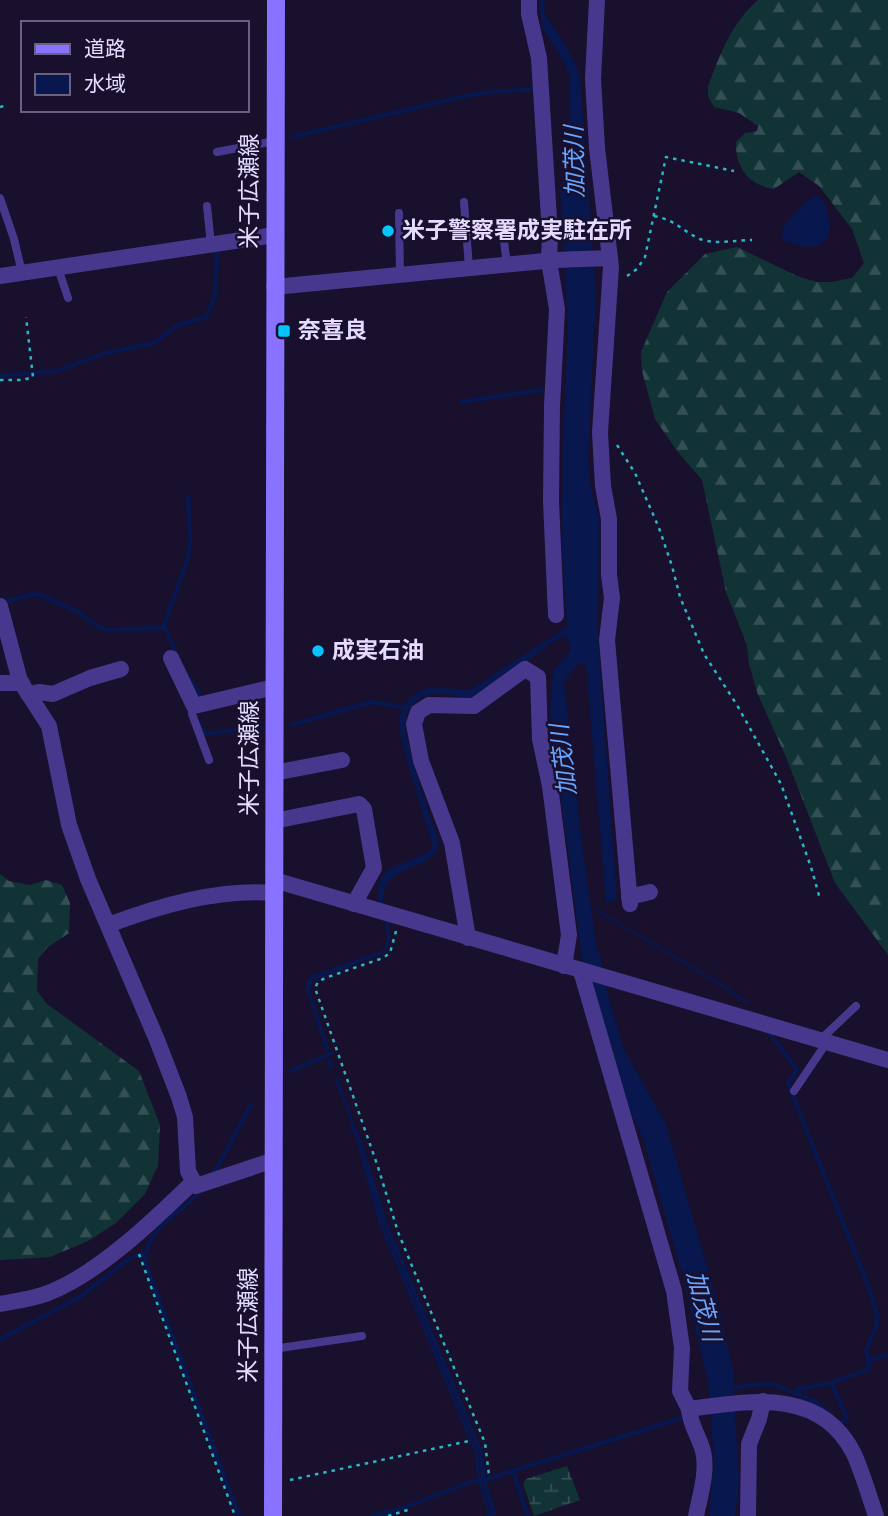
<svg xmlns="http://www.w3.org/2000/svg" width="888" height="1516" font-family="'Sofia Sans Condensed','Noto Sans JP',sans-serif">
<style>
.forest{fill:url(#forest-firs)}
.wetland{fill:url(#wetland-marsh)}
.water{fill:#08174d}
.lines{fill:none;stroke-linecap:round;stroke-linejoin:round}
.stream{stroke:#08174d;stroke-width:4.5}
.path{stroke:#2ab7c4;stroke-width:2.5;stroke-dasharray:3.5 5;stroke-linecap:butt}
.service{stroke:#48388d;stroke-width:8}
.minor{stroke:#48388d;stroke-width:16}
.secondary{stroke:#8972ff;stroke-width:18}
.poi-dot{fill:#07c3ff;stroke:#18102c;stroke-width:2.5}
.labels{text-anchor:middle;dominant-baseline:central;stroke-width:5;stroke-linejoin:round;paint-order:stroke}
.street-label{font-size:23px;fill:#e4dbff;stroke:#18102c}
.poi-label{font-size:23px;font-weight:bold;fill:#e4dbff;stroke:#18102c;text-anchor:start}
.water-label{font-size:24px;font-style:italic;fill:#69a4ff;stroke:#18102c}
</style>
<defs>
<pattern id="forest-firs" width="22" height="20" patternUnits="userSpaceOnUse" patternTransform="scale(1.75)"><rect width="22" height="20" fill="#123336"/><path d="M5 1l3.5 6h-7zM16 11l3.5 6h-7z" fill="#345054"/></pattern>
<pattern id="wetland-marsh" width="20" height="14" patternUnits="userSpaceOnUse" patternTransform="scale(1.75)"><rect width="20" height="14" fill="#123336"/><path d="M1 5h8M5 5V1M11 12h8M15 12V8" fill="none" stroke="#345054"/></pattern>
</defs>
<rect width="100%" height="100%" fill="#18102c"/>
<g class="forest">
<path d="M758 0H888V955L835 883 786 757 758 695 749 664 747 645 726 592 702 480 677 451 655 419 642 371 641 352 667 292 705 254 737 247 797 276 817 282H831L852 278 864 263 852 229 819 186 799 172 774 189C749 185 735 168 736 142L745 133 757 131 758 126 739 113 714 107 708 96V87C720 54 731 24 758 0Z"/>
<polygon points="0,874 9,881 30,885 46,880 62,885 70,903 69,933 48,947 38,959 37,991 47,1004 139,1071 160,1125 158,1165 145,1194 116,1223 88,1241 50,1257 0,1260"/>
</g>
<polygon class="wetland" points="567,1466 580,1500 534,1516 523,1484 526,1479"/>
<g class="water">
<path d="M539 0H545L544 11 547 18 567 47 580 74 596 294 588 461 590 482 599 520 598 637 617 900 606 903 586 665 582 663 578 664 564 682 581 836 597 950 600 954 610 1003 623 1047 666 1125 719 1308 733 1370 739 1485 735 1516H709L714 1460 708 1382 682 1274 643 1138 621 1093 582 960 550 712 553 671 571 650 567 638 565 636C533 651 512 681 480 695 463 703 440 688 422 697 415 701 407 710 406 718 402 743 431 816 439 843 434 870 396 864 386 886 375 909 403 934 383 954L312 981 310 991 330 1050 326 1052 306 990 307 980 314 974 381 951C399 934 368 904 381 878 389 863 420 861 433 847L407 762 400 731V717L406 702 420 690 429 688 471 689 567 627 562 547 563 438 568 330 560 187 566 175 568 159 570 78 563 61 542 27Z"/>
<path d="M815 196H819C827 204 828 212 829 223 832 254 803 248 783 240L781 232C790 218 800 204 815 196Z"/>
<polygon points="595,908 721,983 750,1003 748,1005 719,985 594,910"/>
<polygon points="337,1076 354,1122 382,1222 478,1453 481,1483 492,1516 489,1516 478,1483 475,1454 378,1221 351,1122 334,1078"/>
</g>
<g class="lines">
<g class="stream">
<polyline points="292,137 466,96 489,92 538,89"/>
<polyline points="0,376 57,371 106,353 154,343 178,325 206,317 215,297 217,249"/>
<polyline points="461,402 541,390"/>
<polyline points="8,601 33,594 41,595 78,612 99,627 107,630 165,628"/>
<polyline points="177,656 164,625 188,558 190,538 188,496"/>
<polyline points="188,676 200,695"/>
<polyline points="199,722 205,734 262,727"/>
<polyline points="291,725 372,702 406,708"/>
<polyline points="769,1032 797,1070 788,1083 869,1288 877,1316 877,1324 866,1351 869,1368 867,1370 831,1383 798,1389 800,1395"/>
<polyline points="330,1061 331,1067"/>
<polyline points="291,1071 332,1053"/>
<polyline points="352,1126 359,1140 385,1222 481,1453 484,1482 494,1512 487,1516"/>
<polyline points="215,1172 251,1104"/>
<polyline points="142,1254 239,1516"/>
<path d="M0 1339 80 1297 129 1259 147 1252C150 1228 181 1211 197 1195"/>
<polyline points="869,1360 888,1355"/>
<polyline points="831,1383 847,1418 841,1423"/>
<polyline points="729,1388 770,1383 814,1401 828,1412"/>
<polyline points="513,1471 528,1516"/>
<polyline points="372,1516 406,1507 473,1481 484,1480 685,1417"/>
</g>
<g class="path">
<polyline points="0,107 4,106"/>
<path d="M654 216C678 221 680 230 700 239 715 245 736 240 752 240"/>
<polyline points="627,276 637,269 645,257 666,157 734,171"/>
<polyline points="0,380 23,380 33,377 26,317"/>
<polyline points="617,445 635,473 659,528 672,566 680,597 704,654 737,705 781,784 811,867 820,899"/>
<polyline points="396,931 390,953 383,958 325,978 318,982 315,988 378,1167 398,1232 485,1443 489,1475"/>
<polyline points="139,1254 235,1516"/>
<polyline points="290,1480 469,1441"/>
<polyline points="388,1516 411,1509"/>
</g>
<g class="service">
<polyline points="217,152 275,141"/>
<polyline points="0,198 14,239 22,273"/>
<polyline points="464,202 469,268"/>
<polyline points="207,206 211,245"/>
<polyline points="399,213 400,274"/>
<polyline points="503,233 507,265"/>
<polyline points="58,268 68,298"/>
<polyline points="194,706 192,714 209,760"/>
<polyline points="820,1040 856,1006"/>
<polyline points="794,1091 827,1042"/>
<polyline points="273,1349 362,1336"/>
</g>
<g class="minor">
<polyline points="529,0 529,14 539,58 550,235 549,261 557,309 552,406 551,501 556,615"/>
<polyline points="597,0 593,79 597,148 611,267 600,432 603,486 609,519 609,575 612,598 607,640 630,904"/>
<polyline points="0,276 275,235"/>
<polyline points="274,287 555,260 610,258"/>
<polyline points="0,606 20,681 49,726 69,825 88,879 157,1040 179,1097 185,1117 188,1171 196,1186 274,1160"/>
<polyline points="171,658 194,706 274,687"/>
<polyline points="0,683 22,683"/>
<polyline points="28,694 39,692 53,694 90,678 121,669"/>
<polyline points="274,773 342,760"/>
<polyline points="274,821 359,804 364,809 374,868 354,904"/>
<polyline points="274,880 888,1060"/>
<polyline points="629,897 650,892"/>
<path d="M108 925C159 906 219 888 274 893"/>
<polyline points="468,938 452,843 421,761 414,724 418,712 429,705 474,706 525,669 538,677 540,739 550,786 569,935 564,966"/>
<path d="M581 971 674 1291 682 1348 680 1391 689 1409C749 1401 821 1387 854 1454 863 1474 869 1496 876 1516"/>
<path d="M0 1304C16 1301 33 1299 48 1293 98 1274 155 1219 193 1182"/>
<path d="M689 1409C690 1425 699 1436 703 1451 708 1471 700 1496 696 1516"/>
<polyline points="748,1516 749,1444 759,1419 763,1401"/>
</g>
<polyline class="secondary" points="273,1516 276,0"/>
</g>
<g class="poi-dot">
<circle cx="388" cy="231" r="7"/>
<rect x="277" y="324" width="14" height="14" rx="3.5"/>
<circle cx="318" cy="651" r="7"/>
</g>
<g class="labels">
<g class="street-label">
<text transform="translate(250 191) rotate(-90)">米子広瀬線</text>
<text transform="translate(250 758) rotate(-90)">米子広瀬線</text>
<text transform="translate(249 1325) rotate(-90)">米子広瀬線</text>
</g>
<g class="poi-label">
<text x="402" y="231">米子警察署成実駐在所</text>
<text x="298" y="331">奈喜良</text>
<text x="332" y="651">成実石油</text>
</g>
<g class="water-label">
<text transform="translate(575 162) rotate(-91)">加茂川</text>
<text transform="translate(564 760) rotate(-97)">加茂川</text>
<text transform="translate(703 1306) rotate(76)">加茂川</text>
</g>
</g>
<rect x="21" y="21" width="228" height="91" fill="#18102c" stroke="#6a6180" stroke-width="2"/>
<rect x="35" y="44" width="35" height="10" fill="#8972ff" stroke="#6a6180" stroke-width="2"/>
<text x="84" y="56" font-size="21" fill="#e4dbff">道路</text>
<rect x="35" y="74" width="35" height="21" fill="#08174d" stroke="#6a6180" stroke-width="2"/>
<text x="84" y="91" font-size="21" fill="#e4dbff">水域</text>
</svg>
